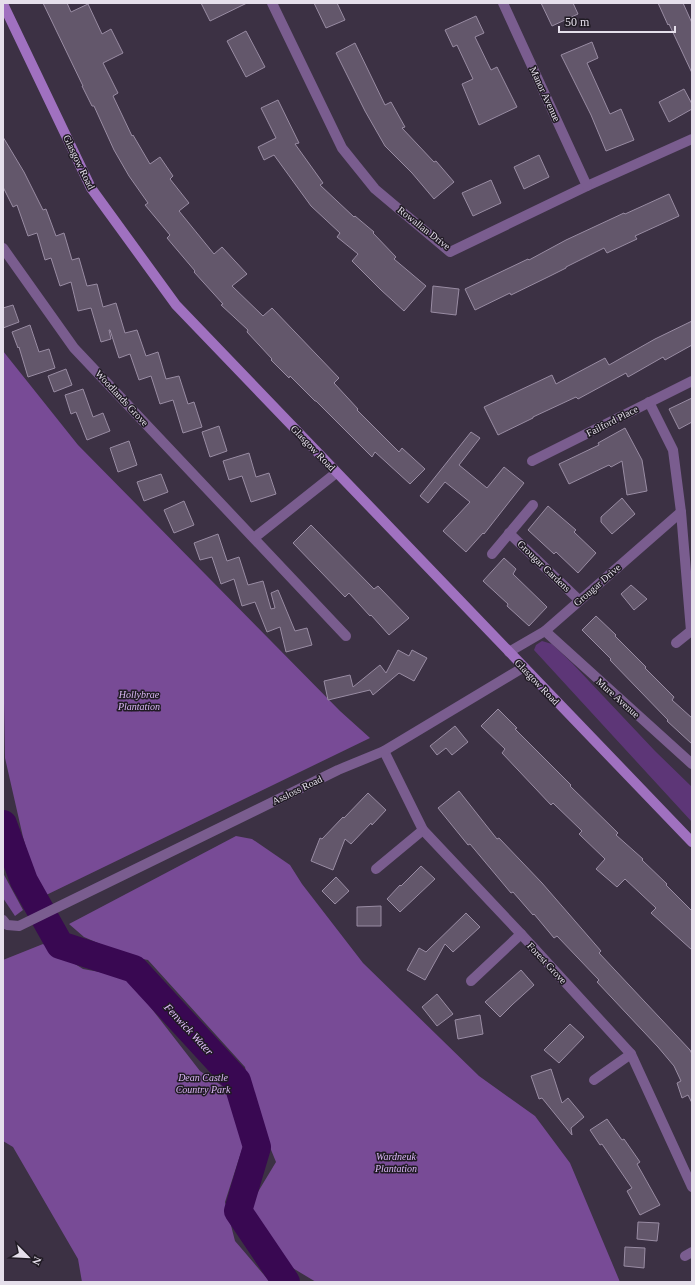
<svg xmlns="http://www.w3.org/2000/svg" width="695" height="1285" font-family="'Times New Roman',serif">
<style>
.green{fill:#5d3677}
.forest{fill:#784b96}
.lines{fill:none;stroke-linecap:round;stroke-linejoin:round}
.river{stroke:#390852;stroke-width:28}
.building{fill:#63576b;stroke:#998ca3}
.minor{stroke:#7a5d8f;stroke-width:10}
.secondary{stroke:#a071c0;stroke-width:10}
.labels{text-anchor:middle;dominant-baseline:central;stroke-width:3;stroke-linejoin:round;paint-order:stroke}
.street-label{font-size:10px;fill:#e5dfeb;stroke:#201b24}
.park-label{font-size:10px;font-style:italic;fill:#d9b5f3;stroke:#201b24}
.water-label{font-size:11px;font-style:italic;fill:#e5c1ff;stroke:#201b24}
</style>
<rect width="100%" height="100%" fill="#3c3144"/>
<polygon class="green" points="542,641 552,644 572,663 655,751 692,787 692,822 534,650 536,645"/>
<g class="forest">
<polygon points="3,351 78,445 340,711 370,738 40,898 23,837 5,758 4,704 3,700"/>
<polygon points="236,836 252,839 290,865 302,884 363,963 479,1076 535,1116 570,1163 620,1282 316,1282 286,1264 250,1205 276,1162 256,1113 245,1067 148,960 128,956 84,937 69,924"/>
<polygon points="3,873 23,910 15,916 3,898"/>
<polygon points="43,944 83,969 127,977 200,1071 231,1092 244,1143 225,1202 235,1241 270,1282 82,1282 78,1259 13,1147 3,1141 3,960"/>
</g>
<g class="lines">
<polyline class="river" points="3,824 24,881 60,945 134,969 237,1081 257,1147 238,1211 286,1282"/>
</g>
<g class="building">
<polygon points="43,3 67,3 71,12 88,4 102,34 111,29 123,53 103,63 118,93 113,96 132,136 133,135 150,164 160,157 173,176 170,179 189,203 179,211 214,254 222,247 247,274 232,286 263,316 272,308 339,378 334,383 358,409 357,410 399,452 402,448 425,469 410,484 375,452 372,457 316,401 315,401 290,376 289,378 271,360 272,359 247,332 248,330 221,305 223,304 194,272 195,271 167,238 170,235 145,205 148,203 129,176 114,150 94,106 92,106 82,86 83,86"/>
<polygon points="201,3 247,3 210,21"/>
<polygon points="314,3 337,3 345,20 326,28"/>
<polygon points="541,3 573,3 578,14 552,26"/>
<polygon points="658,3 683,3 692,23 692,73 669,24 668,25"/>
<polygon points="476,16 484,33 475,37 491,70 497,67 517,107 479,125 462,84 473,79 457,45 453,47 445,30"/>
<polygon points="246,31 265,67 246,77 227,41"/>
<polygon points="592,42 598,58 587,63 610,114 621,109 634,140 606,151 591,115 561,55"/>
<polygon points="355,43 385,105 391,102 405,127 402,128 434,162 436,161 454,182 434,199 412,173 385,146 365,111 336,53"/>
<polygon points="684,89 692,104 692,109 669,122 659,102"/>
<polygon points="278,100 299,143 295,144 323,183 320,185 354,217 355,216 374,232 373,233 396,257 394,259 426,286 404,311 381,290 352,261 358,254 337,237 340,233 311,206 274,155 264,160 258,147 276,138 261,108"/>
<polygon points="3,137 24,172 43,210 46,209 56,236 64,233 72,260 79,258 87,286 97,284 103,307 116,303 125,333 137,330 146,356 158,352 166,379 179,376 188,404 194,402 202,427 183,433 173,400 160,404 151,376 139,380 130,354 119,358 110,330 109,330 111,339 101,342 91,308 78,311 71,282 60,286 51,258 45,260 37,233 28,236 17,205 13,207 3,187"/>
<polygon points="539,155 549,177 524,189 514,167"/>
<polygon points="491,180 501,203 473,216 462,193"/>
<polygon points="669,194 679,216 635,236 637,239 607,253 604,248 566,267 566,268 550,276 511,295 510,293 475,310 465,289 528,259 529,260 566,240 624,213 625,214"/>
<polygon points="433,286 459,289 456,315 431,312"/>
<polygon points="13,305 19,322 3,328 3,308"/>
<polygon points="692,321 692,345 665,360 663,357 628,377 626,373 578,399 576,397 533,417 533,418 498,435 484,407 552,375 556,384 605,358 609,365 655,339"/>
<polygon points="30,325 39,352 49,349 55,368 28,377 19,347 18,348 12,332"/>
<polygon points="66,369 72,385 54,392 48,376"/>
<polygon points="83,389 93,417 103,413 110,431 87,440 76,412 71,414 65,395"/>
<polygon points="692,398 692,422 679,429 669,409"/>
<polygon points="219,426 227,451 210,457 202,432"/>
<polygon points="625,428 642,460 647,491 627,495 622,461 611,467 609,465 569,484 559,464 599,445 598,443"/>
<polygon points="471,432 480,438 459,465 487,488 504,467 524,483 484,534 483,533 466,552 443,531 470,502 445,482 428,503 420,496"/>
<polygon points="129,441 137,465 118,472 110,448"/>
<polygon points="249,453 256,477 269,473 276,494 251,502 242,476 229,480 223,461"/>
<polygon points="161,474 168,492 144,501 137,482"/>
<polygon points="622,498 635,514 612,534 601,522 601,517"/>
<polygon points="184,501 194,525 174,533 164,510"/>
<polygon points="548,506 576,530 574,532 596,553 578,573 556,552 554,554 528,530"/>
<polygon points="311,525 374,589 378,586 409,618 389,635 371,615 370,616 349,593 345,597 293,543"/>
<polygon points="218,534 227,561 239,557 248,585 263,581 271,609 275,608 271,593 278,590 295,631 307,628 312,645 286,652 280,627 267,632 255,602 242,606 234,579 221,584 212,557 200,560 194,543"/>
<polygon points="504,558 516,569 513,574 547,607 529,626 507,606 508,604 483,581"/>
<polygon points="631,585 647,599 634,610 621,594"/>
<polygon points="596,616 616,635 615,636 646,667 645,668 674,697 672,700 692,718 692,744 667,721 668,720 610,660 611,659 582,630"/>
<polygon points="398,650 409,656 412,650 427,658 414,681 399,673 373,695 370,690 328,700 324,681 350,675 353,687 380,665 386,673"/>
<polygon points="498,709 517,728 515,729 571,785 570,786 618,833 616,835 643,859 642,860 667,884 666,885 692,911 692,950 651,913 656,908 625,879 617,887 596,869 605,859 579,834 582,831 553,803 551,805 502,753 505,749 481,726"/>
<polygon points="455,726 468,742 452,755 446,748 437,755 430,746"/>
<polygon points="459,791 497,839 499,838 542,883 601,951 599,953 690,1050 692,1054 692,1103 688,1095 682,1098 677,1083 681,1081 674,1066 658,1047 597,982 599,980 557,936 554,938 534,914 533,915 513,892 511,893 470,844 468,845 438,808"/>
<polygon points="368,793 386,810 372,825 371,823 351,844 345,839 333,870 311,861 320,838 322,839 343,817 344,818"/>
<polygon points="421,866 435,879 400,912 387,899 400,885 401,886"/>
<polygon points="336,877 349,891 335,904 322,891"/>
<polygon points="381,906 381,926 357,926 357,907"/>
<polygon points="466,913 480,927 453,952 445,944 425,980 407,970 419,948 426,952"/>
<polygon points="521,970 534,985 513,1004 500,1017 485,1002"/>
<polygon points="437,994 453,1014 437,1026 422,1007"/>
<polygon points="480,1015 483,1034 458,1039 455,1020"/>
<polygon points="570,1024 584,1037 559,1063 544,1050"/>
<polygon points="551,1069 562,1103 568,1098 584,1117 571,1128 572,1135 542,1098 539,1099 531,1076"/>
<polygon points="607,1119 622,1140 624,1139 640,1162 637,1164 660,1205 640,1215 627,1191 632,1188 602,1144 600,1145 590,1130"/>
<polygon points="638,1222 659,1223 657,1241 637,1239"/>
<polygon points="625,1247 645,1248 644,1268 624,1266"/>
</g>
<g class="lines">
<g class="minor">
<polyline points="272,3 342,148 375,189 450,252 587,186 692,139"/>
<polyline points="503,3 587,186"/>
<polyline points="3,248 74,348 346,636"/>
<polyline points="649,402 673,450 681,512 691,631 676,643"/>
<polyline points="532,461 692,381"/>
<polyline points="509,533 579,600"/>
<polyline points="254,538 336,473"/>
<polyline points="492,554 533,505"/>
<polyline points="545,631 692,764"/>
<polyline points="509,652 545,631 681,512"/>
<polyline points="384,751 423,830 521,934 631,1054 692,1187"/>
<polyline points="376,869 423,830"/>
<polyline points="3,920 7,925 19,926 338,770 384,751 524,667"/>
<polyline points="471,981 521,934"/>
<polyline points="594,1080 631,1054"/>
<polyline points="685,1256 692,1252"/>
</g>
<polyline class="secondary" points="3,4 91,188 176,305 692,842"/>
</g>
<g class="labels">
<g class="street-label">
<text transform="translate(545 94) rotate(65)">Manor Avenue</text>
<text transform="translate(79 162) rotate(64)">Glasgow Road</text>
<text transform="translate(424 228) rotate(38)">Rowallan Drive</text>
<text transform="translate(122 398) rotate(47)">Woodlands Grove</text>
<text transform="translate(612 421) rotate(-27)">Failford Place</text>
<text transform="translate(313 448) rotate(46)">Glasgow Road</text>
<text transform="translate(544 566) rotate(44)">Grougar Gardens</text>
<text transform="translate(597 585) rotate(-41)">Grougar Drive</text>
<text transform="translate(537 682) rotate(46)">Glasgow Road</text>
<text transform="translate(618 698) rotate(42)">Mure Avenue</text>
<text transform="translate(297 790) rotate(-26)">Assloss Road</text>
<text transform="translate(547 963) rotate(47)">Forest Grove</text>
</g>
<g class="park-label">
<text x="139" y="694">Hollybrae<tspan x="139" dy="12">Plantation</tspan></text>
<text x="203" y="1077">Dean Castle<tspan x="203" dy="12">Country Park</tspan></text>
<text x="396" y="1156">Wardneuk<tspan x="396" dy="12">Plantation</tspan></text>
</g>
<g class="water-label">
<text transform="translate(189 1029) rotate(47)">Fenwick Water</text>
</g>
</g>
<rect width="695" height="1285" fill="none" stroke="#e5dfeb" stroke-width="8"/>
<g transform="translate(28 1257) rotate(114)" stroke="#201b24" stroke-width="3" paint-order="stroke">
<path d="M0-3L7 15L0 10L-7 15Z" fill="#e5dfeb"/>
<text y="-6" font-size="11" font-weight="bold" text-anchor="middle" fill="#e5dfeb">N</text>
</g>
<path d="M559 26v6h116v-6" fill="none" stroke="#e5dfeb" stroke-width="2"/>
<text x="565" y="26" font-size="12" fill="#e5dfeb" stroke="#201b24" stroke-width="3" paint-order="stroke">50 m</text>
</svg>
